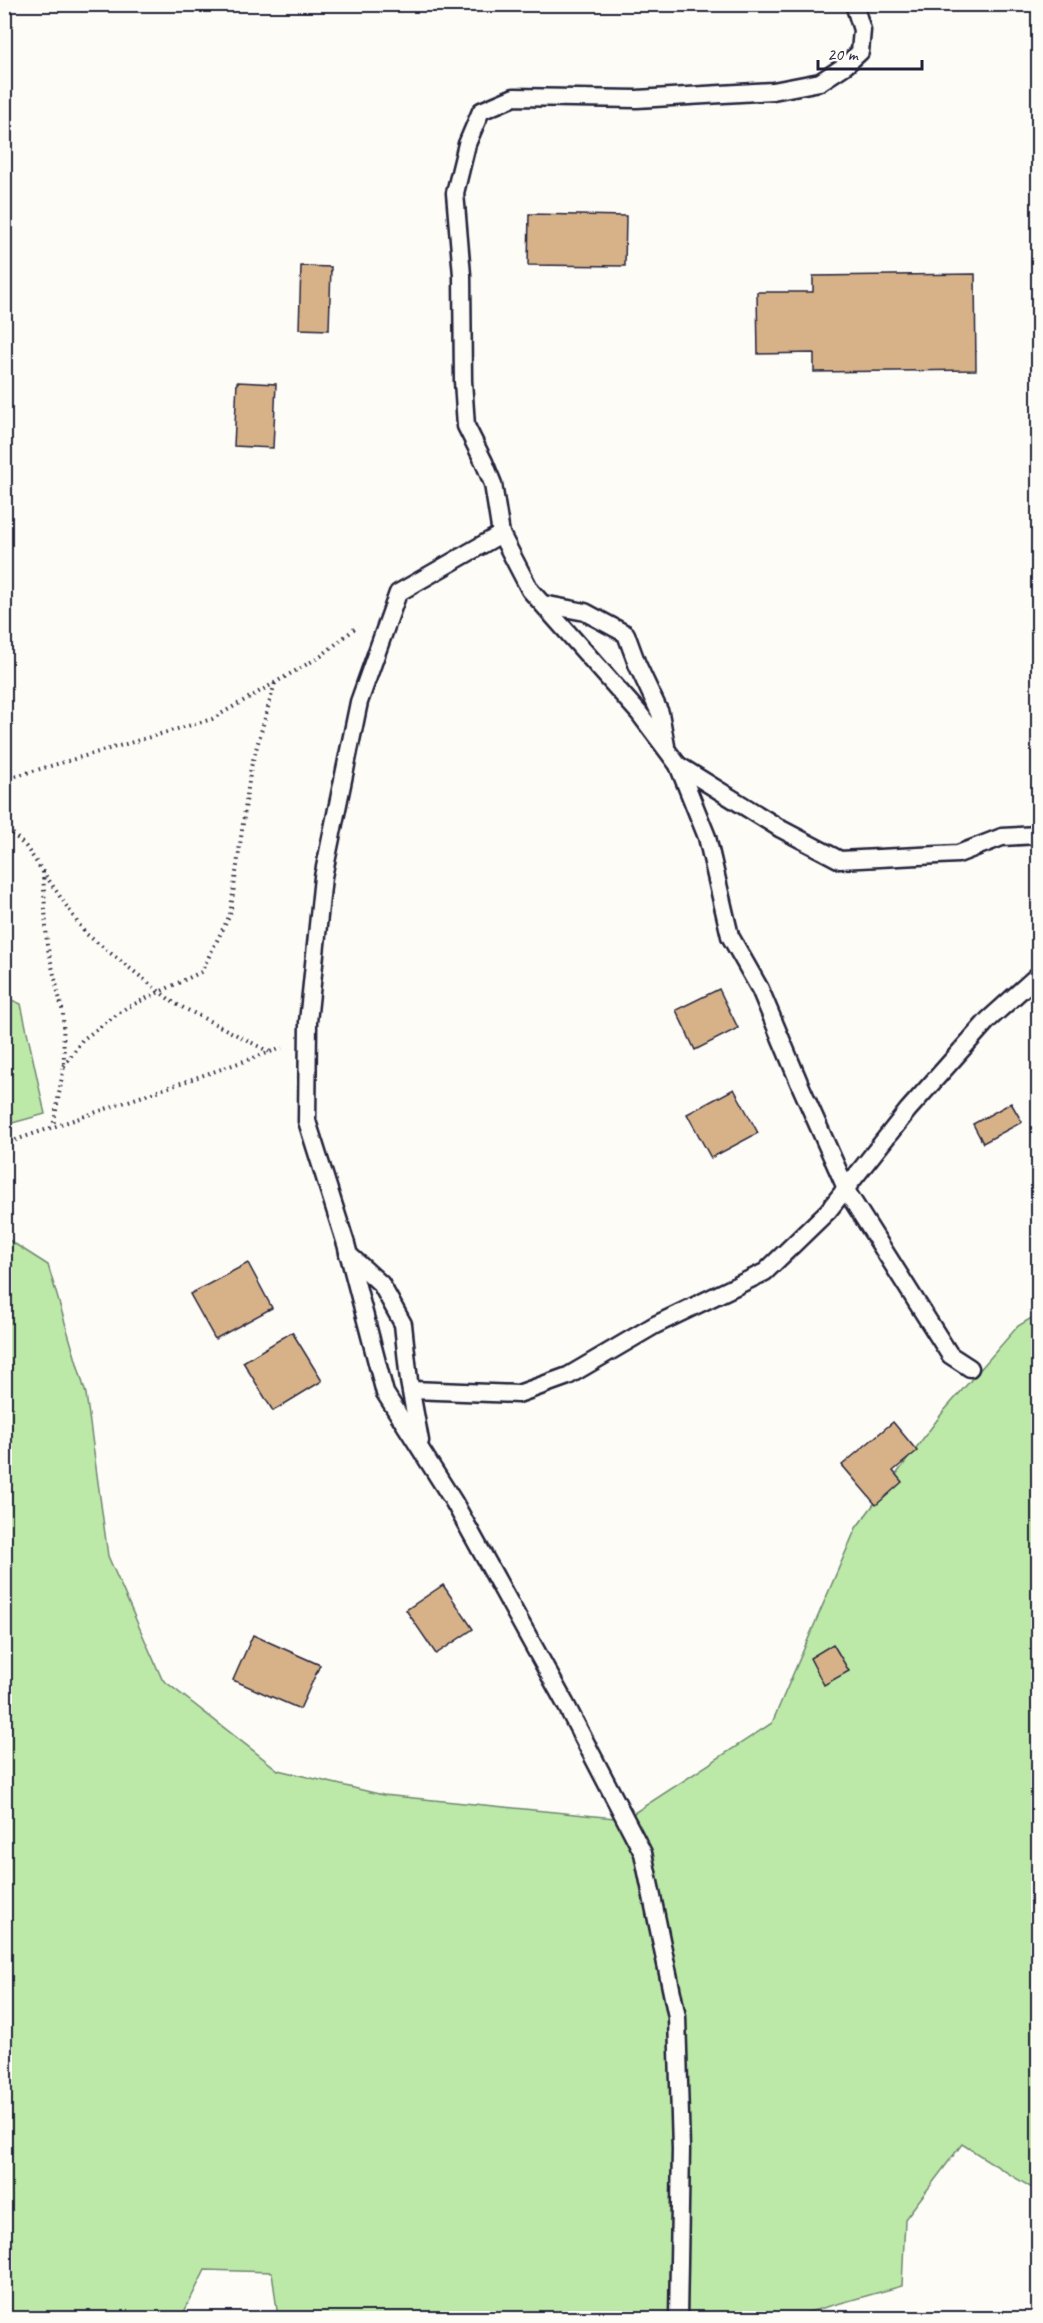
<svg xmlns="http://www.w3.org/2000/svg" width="1043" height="2323" font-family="Caveat,sans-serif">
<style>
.green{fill:#bce9a7;stroke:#6f8671;stroke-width:1.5}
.building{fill:#d7b289;stroke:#22223b;stroke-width:1.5}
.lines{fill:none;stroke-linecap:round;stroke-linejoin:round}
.service-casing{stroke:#22223b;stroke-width:21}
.path{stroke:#22223b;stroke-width:4;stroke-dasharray:1.5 4.5;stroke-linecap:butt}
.service{stroke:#fdfcf7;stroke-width:16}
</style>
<rect width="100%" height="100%" fill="#fdfcf7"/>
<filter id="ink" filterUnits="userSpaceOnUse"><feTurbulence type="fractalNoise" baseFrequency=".0167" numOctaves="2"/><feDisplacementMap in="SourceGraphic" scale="12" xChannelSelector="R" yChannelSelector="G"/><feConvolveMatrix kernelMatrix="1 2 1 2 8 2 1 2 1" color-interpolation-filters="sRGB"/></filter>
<g filter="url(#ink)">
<g class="green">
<polygon points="5,997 21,1004 45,1114 5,1125"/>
<polygon points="4,1237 48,1265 86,1394 108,1556 162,1679 278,1770 383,1795 625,1819 772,1723 856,1528 943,1412 1018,1326 1038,1314 1038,2192 962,2144 905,2219 902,2286 787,2318 278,2318 272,2272 205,2270 181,2318 5,2318"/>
</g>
<g class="building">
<polygon points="529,214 626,216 625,266 528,265"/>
<polygon points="301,266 331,267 329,330 299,329"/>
<polygon points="975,274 976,370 814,372 814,353 758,354 757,292 813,292 813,276"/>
<polygon points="237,382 276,384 273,448 234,446"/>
<polygon points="719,989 738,1028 695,1050 676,1010"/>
<polygon points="734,1089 758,1133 711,1158 687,1114"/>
<polygon points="1011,1103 1022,1122 983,1143 973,1124"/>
<polygon points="248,1263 272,1308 215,1339 190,1294"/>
<polygon points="292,1332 322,1381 273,1411 243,1362"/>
<polygon points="893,1422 917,1451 893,1471 902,1482 876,1505 842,1465"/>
<polygon points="443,1585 473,1629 436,1654 406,1610"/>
<polygon points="253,1635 320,1665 300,1709 233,1680"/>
<polygon points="833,1644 849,1671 824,1685 810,1658"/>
</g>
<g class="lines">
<g class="service-casing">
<g id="service">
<polyline points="854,4 862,30 860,52 846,65 820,82 773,91 637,99 514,97 481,111 467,144 455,193 462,275 463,381 466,426 484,462 493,484 501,534 530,590 639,713 678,765 707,837 730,936 760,989 801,1087 849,1195 950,1355 970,1368"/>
<polyline points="501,534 398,593 359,702 323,877 308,1022 307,1121 346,1244 385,1393 454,1502 565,1703 643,1853 677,2017 681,2149 678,2318"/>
<polyline points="543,604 585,612 626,634 637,664 660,713 666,746"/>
<polyline points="678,765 781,829 840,860 958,854 1002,837 1038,835"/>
<polyline points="348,1254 381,1284 403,1324 409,1381 420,1441"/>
<polyline points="411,1390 518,1394 568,1376 655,1325 765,1272 828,1211 908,1110 988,1020 1038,975"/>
</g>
</g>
<g class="path">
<polyline points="4,777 9,778 212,719 321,656 358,626"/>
<polyline points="4,825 26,847 85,933 174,1003 270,1052"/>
<polyline points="43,872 47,945 63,1013 64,1066 53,1127"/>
<polyline points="64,1066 82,1040 126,1008 201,972 230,915 251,767 275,683"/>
<polyline points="4,1144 282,1048"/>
</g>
<use href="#service" class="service"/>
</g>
</g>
<rect width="1043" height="2323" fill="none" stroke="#fdfcf7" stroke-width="24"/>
<rect x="12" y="12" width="1019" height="2299" fill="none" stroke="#22223b" stroke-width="2" filter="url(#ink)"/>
<path d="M818 60v9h104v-9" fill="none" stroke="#22223b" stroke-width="3"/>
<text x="827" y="60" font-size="18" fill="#22223b" stroke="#fdfcf7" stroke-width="4.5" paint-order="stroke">20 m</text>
</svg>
